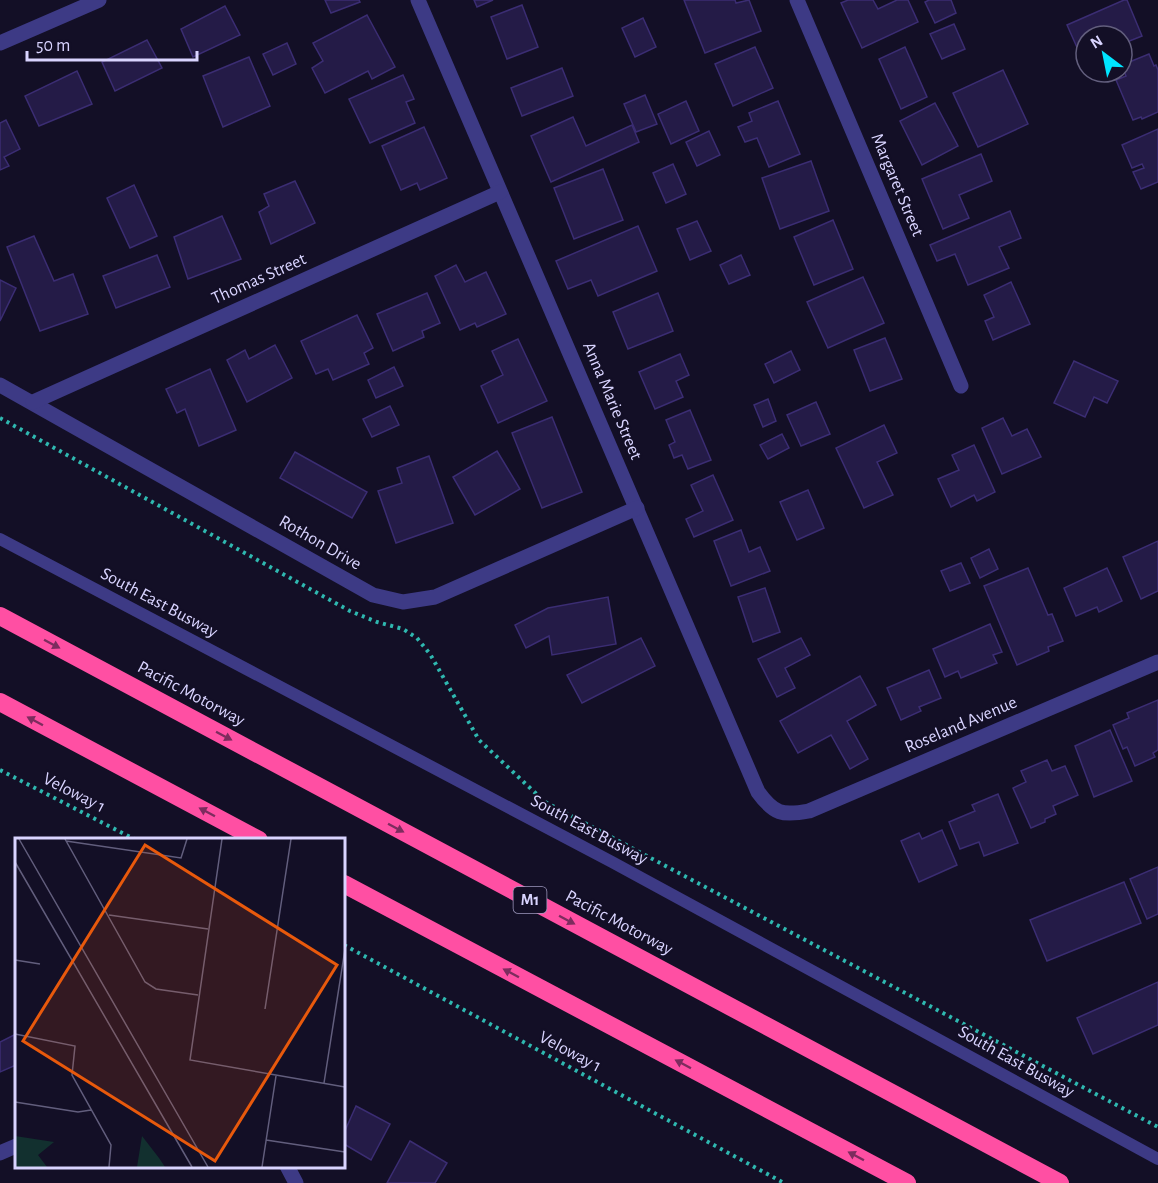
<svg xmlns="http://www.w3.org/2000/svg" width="1158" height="1183" font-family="'Alegreya Sans',sans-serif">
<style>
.building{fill:#241b47;stroke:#3b2d73;stroke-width:1.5}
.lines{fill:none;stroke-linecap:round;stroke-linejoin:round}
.path{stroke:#2fb8b0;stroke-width:4;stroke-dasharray:3 4.5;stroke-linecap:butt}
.service{stroke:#3d3a85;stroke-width:12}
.minor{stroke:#3d3a85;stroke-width:15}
.motorway{stroke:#ff4fa3;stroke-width:18}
.oneway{fill:#7d2c5e}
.labels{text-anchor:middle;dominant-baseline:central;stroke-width:4.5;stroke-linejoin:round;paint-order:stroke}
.shield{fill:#130f26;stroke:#9e99be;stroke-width:1.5}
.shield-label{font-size:16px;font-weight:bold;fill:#d9d4ff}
.street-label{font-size:18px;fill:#d9d4ff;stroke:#130f26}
.inset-road{fill:none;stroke:#625e7d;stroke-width:1.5}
.view{fill:#e8590c;fill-opacity:0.15;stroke:#e8590c;stroke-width:3}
.inset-edge{fill:none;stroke:#d9d4ff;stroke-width:3}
</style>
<rect width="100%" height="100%" fill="#130f26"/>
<g class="building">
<polygon points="325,0 359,0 360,2 331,13"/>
<polygon points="474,0 493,0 477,7"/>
<polygon points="684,0 735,0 736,3 749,0 761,31 705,53"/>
<polygon points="848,0 873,0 878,9 897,0 908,0 918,22 862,48 841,3"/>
<polygon points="929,0 951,0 956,13 935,23 925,2"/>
<polygon points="1124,0 1127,0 1142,36 1122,44 1122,36 1086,36 1086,52 1080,54 1067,25"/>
<polygon points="522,5 538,47 507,59 491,17"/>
<polygon points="225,6 240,35 193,57 181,29"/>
<polygon points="367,15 395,67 372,79 368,71 325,93 312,68 323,61 313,43"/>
<polygon points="643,18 656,47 635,57 622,28"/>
<polygon points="954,24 965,49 942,59 930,34"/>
<polygon points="147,40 162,68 115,91 102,62"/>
<polygon points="287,43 296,64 273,75 263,54"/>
<polygon points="755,47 773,88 733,106 715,64"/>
<polygon points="905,47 927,97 901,109 879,59"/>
<polygon points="1149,54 1154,66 1156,65 1158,70 1158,112 1142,119 1141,117 1133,120 1116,80 1126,76 1122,65"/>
<polygon points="249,57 270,106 223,127 203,76"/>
<polygon points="562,68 573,96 522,116 511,88"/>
<polygon points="1003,70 1028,124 978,147 953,93"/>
<polygon points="77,71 92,104 39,126 25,96"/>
<polygon points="403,75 414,99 406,102 415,123 370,143 349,99"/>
<polygon points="645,95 657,124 636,132 624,104"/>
<polygon points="686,101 699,131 671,144 658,114"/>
<polygon points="778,101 800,154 769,167 757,138 745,142 738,127 752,121 749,113"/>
<polygon points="935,103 958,146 922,165 900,121"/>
<polygon points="573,117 586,146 632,125 639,142 551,182 531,136"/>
<polygon points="6,120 20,149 4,157 9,166 0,170 0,123"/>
<polygon points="424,127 447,178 420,190 417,183 401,190 382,146"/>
<polygon points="1158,129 1158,182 1141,189 1133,172 1144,168 1142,164 1132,168 1122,145"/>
<polygon points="709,131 720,155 697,166 686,142"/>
<polygon points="981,154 992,181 959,195 969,218 943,229 922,179"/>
<polygon points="811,161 829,211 780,229 762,178"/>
<polygon points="673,164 686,194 666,203 653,173"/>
<polygon points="603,169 623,220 574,239 554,188"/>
<polygon points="295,181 315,223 271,244 259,212 269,206 264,194"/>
<polygon points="134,185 157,236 130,248 107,198"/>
<polygon points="1010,211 1021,238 999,247 1009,268 968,285 955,254 937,261 930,245"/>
<polygon points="222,216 241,259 188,279 174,237"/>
<polygon points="833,220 853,269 814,285 794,237"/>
<polygon points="697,221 711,251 690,260 677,229"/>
<polygon points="638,226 657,271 598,296 591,280 568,289 556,261"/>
<polygon points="34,236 54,281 73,274 88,314 40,331 7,247"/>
<polygon points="157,255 170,287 116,308 103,276"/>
<polygon points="741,255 750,275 729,284 720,265"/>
<polygon points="456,265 465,282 486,272 506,314 477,327 475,323 460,330 435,276"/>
<polygon points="863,277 884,323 828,348 807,302"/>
<polygon points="0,280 16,288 0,321"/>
<polygon points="1011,282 1030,324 993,340 985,321 994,317 984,295"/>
<polygon points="427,293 440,323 422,331 424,337 393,351 377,314"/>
<polygon points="658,293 673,331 628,349 613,312"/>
<polygon points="357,315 373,348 364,353 369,364 333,380 328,369 316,374 301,341"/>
<polygon points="885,338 902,379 870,391 854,350"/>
<polygon points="518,339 547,401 498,423 481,386 503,375 492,351"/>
<polygon points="275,345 292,378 247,402 227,360 245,350 249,359"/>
<polygon points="791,351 800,370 774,383 765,364"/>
<polygon points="680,354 689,375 676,381 683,397 655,409 639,372"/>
<polygon points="1074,361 1118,381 1107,403 1094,397 1085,417 1054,403"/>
<polygon points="394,367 403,386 376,398 368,380"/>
<polygon points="210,369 236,430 199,446 185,409 177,413 166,389"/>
<polygon points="768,399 776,421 763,427 754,405"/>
<polygon points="816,402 830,434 801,446 787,415"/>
<polygon points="390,406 399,425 372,437 363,419"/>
<polygon points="690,410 711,460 688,469 682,455 674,458 669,445 675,442 666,420"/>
<polygon points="552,417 582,492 542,508 512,433"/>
<polygon points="1003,418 1012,436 1027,429 1041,457 1002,474 982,428"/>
<polygon points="884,425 897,453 877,462 893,495 864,508 836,448"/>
<polygon points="782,434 789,448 768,459 760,445"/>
<polygon points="974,445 995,492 977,501 974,495 951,507 938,479 959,470 952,455"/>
<polygon points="497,451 520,489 475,515 453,477"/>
<polygon points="295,452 367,492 352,518 280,478"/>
<polygon points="429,456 453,523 396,543 378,491 402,483 397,468"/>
<polygon points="713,475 733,520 694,537 686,519 703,511 691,485"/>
<polygon points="808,490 824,528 797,540 780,502"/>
<polygon points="741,530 749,552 760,547 770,571 731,586 714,541"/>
<polygon points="1158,541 1158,591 1141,599 1123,557"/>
<polygon points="989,549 998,569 980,578 971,558"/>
<polygon points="961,563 970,583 950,591 941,571"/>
<polygon points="1028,568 1048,615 1052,614 1063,641 1048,647 1049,651 1017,665 984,586"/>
<polygon points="1107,568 1122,601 1099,612 1097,607 1076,616 1064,588"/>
<polygon points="765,588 780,632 753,642 738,597"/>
<polygon points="608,597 616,644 552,655 549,636 526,648 515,625 548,608"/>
<polygon points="990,624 1002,652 993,655 997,663 961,678 958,671 945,677 933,649"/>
<polygon points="641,638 655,666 582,703 567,675"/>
<polygon points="801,638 810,655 785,668 795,688 777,697 758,659"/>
<polygon points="929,670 941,698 919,707 921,711 901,720 887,688"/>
<polygon points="860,676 876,705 847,721 868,759 850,769 831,735 798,753 780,721"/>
<polygon points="1158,700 1158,750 1153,753 1155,757 1135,766 1127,747 1123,749 1113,725 1129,718 1127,713"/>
<polygon points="1110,730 1132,781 1094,797 1075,746"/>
<polygon points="1047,760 1052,771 1065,766 1078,795 1053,806 1056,814 1045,819 1045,822 1031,828 1013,788 1026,782 1021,771"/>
<polygon points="998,794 1018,843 984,856 979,842 960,849 949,822 975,811 972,805"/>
<polygon points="942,830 957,865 919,882 901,841 919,833 922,839"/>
<polygon points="1158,867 1158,914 1147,919 1130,879"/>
<polygon points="1124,882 1141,923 1047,961 1030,920"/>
<polygon points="1158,982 1158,1025 1093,1054 1077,1018"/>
<polygon points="16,1034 16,1065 0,1072 0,1042"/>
<polygon points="356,1106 390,1124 371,1160 344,1144 344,1133"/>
<polygon points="410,1141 447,1163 435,1183 387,1183"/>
</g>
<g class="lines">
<g class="path">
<polyline points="0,418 350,611 377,622 403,629 417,638 430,654 479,740 545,802 1158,1127"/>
<polyline points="0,770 136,840"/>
<polyline points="344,945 784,1183"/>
</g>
<polyline class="service" points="0,539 612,862 1158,1159"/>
<g class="minor">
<path d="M418 0 758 792C774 814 782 816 809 811L1158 662"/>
<polyline points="797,0 961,386"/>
<polyline points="0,43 99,0"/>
<polyline points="0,385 373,595 403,602 435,597 637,508"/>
<polyline points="33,402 500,192"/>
<polyline points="0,1153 16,1146"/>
<polyline points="287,1166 296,1183"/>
</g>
<g class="motorway">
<polyline points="0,616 1060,1183"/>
<polyline points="0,702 259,840"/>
<polyline points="344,884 907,1183"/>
</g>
</g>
<defs><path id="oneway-solid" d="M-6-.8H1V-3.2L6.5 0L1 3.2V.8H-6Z" transform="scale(1.5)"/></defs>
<g class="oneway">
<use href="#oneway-solid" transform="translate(52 644) rotate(28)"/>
<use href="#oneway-solid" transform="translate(35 721) rotate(-152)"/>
<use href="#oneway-solid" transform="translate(224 736) rotate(28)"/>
<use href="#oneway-solid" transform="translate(207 812) rotate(-152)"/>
<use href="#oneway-solid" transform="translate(396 828) rotate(28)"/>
<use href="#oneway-solid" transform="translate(567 920) rotate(28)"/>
<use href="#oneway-solid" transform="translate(511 973) rotate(-152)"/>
<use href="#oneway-solid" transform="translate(683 1064) rotate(-152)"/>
<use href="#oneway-solid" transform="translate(856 1156) rotate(-152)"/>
</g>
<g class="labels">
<rect class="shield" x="513.5" y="887" width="33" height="26" rx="4.5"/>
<g class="shield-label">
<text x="530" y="900">M1</text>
</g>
<g class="street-label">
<text transform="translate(897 185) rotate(67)">Margaret Street</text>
<text transform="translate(259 279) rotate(-24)">Thomas Street</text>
<text transform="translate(612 401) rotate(67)">Anna Marie Street</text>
<text transform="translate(320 543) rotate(30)">Rothon Drive</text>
<text transform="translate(159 603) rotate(28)">South East Busway</text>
<text transform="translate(191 694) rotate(28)">Pacific Motorway</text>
<text transform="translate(961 725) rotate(-23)">Roseland Avenue</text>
<text transform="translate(74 793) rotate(27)">Veloway 1</text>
<text transform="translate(589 830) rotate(28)">South East Busway</text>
<text transform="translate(619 923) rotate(28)">Pacific Motorway</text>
<text transform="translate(570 1052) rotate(28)">Veloway 1</text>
<text transform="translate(1016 1062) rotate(29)">South East Busway</text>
</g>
</g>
<g transform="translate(15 838)">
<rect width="330" height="330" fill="#130f26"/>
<path d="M0 298 39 304 23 317 32 329H0ZM127 298 144 320 150 329H122Z" fill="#12302f"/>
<path class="inset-road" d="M4 1 193 329M50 1 130 144 141 151 183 157M207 1 175 222 330 249M51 3 166 20 172 1M0 24 177 329M94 77 193 91M0 122 25 126M250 171 276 1M0 196 60 208 57 237 96 307 94 329M309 245 330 111M0 264 63 274 76 272M251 302 330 314M247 329 261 238"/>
<path class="view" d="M130 7 322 127 200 323 8 203Z"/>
<rect width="330" height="330" class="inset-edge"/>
</g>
<g transform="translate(1104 54) rotate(328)"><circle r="28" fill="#130f26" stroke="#625e7d" stroke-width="1.5"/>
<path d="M0-4.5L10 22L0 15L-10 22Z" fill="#00e5ff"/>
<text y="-9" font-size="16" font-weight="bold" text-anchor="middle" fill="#d9d4ff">N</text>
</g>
<path d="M27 51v9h170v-9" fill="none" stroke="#d9d4ff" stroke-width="3"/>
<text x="36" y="51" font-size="18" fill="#d9d4ff" stroke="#130f26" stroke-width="4.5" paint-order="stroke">50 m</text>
</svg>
